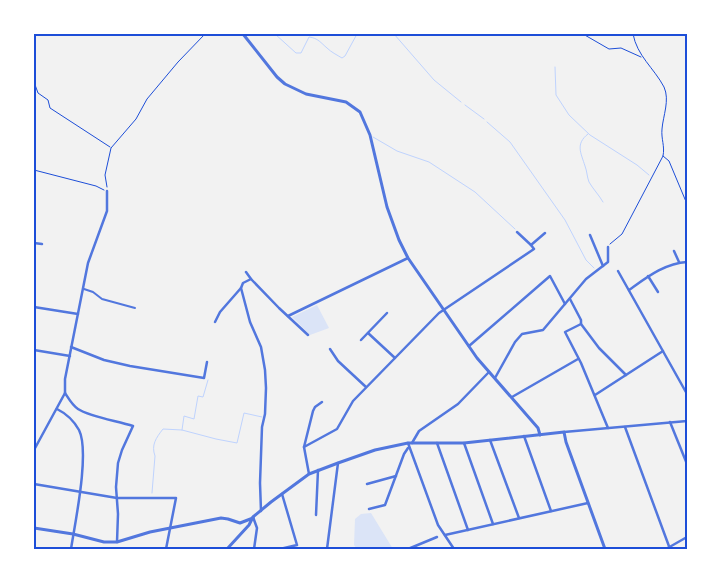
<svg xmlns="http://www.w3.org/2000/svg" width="721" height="583" font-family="'Public Sans',sans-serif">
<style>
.green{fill:#dbe4f7}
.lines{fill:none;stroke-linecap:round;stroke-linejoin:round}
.stream{stroke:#bfd3fe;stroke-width:1}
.path{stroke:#1d4ed8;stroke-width:1}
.pedestrian{stroke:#5277de;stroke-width:2}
.minor{stroke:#5277de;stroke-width:2.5}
.tertiary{stroke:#5277de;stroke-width:3}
.neatline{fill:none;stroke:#1d4ed8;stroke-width:2}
</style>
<rect width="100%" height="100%" fill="#f2f2f2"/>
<g class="green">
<polygon points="317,305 329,328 310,335 292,317"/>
<polygon points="371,513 393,549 357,549 354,545 355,519 361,514"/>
</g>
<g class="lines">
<g class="stream">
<path d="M275 34 296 53H301L309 37C318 38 321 43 327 48 331 52 337 55 342 58L345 56 357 34"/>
<polyline points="394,34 434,80 461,102"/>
<polyline points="555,67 556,95 569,115 590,135 637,165 649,175"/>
<polyline points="465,105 484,119"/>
<polyline points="487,122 510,142 565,220 586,260 594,268"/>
<path d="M588 134C575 144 581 153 585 166 587 171 587 177 589 182 593 189 599 195 603 202"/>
<polyline points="373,137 397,151 429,162 475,192 515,229"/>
<polyline points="182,430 184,416 194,419 198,396 203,397 208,380"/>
<path d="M152 493 155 456C151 445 156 438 163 429L182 430 216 439 237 443 244 413 262 417"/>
</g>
<g class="path">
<polyline points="583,34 609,49 621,48 641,57"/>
<polyline points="34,82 38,93 48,100 50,108 110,147"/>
<polyline points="663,156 669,161 687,204"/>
<polyline points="34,170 96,186 104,190"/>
<polyline points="107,187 105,175 111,148 136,119 147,99 178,62 205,34"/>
<path d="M610 244 622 234 663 156C665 146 661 139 662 129 663 116 670 100 664 87 654 68 637 56 633 34"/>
</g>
<polyline class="pedestrian" points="84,289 93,292 102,299 135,308"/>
<g class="minor">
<polyline points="517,232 531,245"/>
<polyline points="590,235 603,266"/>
<polyline points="34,243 42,244"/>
<polyline points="674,251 679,262"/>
<polyline points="618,271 687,394"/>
<polyline points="246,272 251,279 279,308 308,335"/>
<polyline points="648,276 658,292"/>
<polyline points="251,279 243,283 241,288 250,322 261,347 265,370 266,388 265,414 262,427 260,483 261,511"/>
<path d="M629 290C646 278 665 263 687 262"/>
<polyline points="570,299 581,320 581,324 599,348 626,375"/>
<polyline points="34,307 78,314"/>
<polyline points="288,316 408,258"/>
<polyline points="215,322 220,312 241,288"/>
<polyline points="581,324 565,332 581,363 608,428"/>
<polyline points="368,333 395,358"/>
<polyline points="361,340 387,313"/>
<polyline points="469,346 550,276 565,304"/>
<polyline points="71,347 104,360 130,366 204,378 207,362"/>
<polyline points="330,349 338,361 366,387"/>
<polyline points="34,350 70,356"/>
<polyline points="495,378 515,342 522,334 543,330 586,279 608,262 608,247"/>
<path d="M65 393C69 399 72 405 78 409 90 417 118 421 133 426L122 450 118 463 116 487 118 514 117 542"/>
<polyline points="595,395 663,351"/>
<polyline points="512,397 578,359"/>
<path d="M57 409C67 414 74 421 79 430 90 452 75 523 71 549"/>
<polyline points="670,422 687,464"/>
<polyline points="625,427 670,549"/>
<polyline points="564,432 687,421"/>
<polyline points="524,436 551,511"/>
<polyline points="490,440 519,518"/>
<polyline points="408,443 438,525 454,549"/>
<polyline points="412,443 419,431 458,404 489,372"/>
<polyline points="437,443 468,530"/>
<polyline points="464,443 493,524"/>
<polyline points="304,447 337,429 353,401 439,313 534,249 531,245 545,233"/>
<polyline points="34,450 65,393 65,379 88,263 107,211 107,191"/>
<polyline points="309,474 304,447 313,411 315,407 322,402"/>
<polyline points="34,484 117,498 176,498 166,549"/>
<polyline points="367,484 396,476"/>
<polyline points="369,509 385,505 404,454 408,448"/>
<polyline points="316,515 318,470"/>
<polyline points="253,517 257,528 254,549"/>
<polyline points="445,535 588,503"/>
<polyline points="280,549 297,545 282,494"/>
<polyline points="327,549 338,463"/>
<polyline points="408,549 437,537"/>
<polyline points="666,549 687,537"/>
</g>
<g class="tertiary">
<polyline points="243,34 277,77 285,84 306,94 346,102 360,112 370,135 387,207 399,240 408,258 477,358 538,428 540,435"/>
<polyline points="34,528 73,534 104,542 117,542 150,532 221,518 228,519 240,523 253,518"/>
<polyline points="227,549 249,525 253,517 271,502 309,474 338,463 375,450 408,443 464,443 564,432 566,442 605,549"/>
</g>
</g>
<rect width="721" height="583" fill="none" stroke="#ffffff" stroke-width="70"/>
<rect x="35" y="35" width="651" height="513" class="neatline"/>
</svg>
